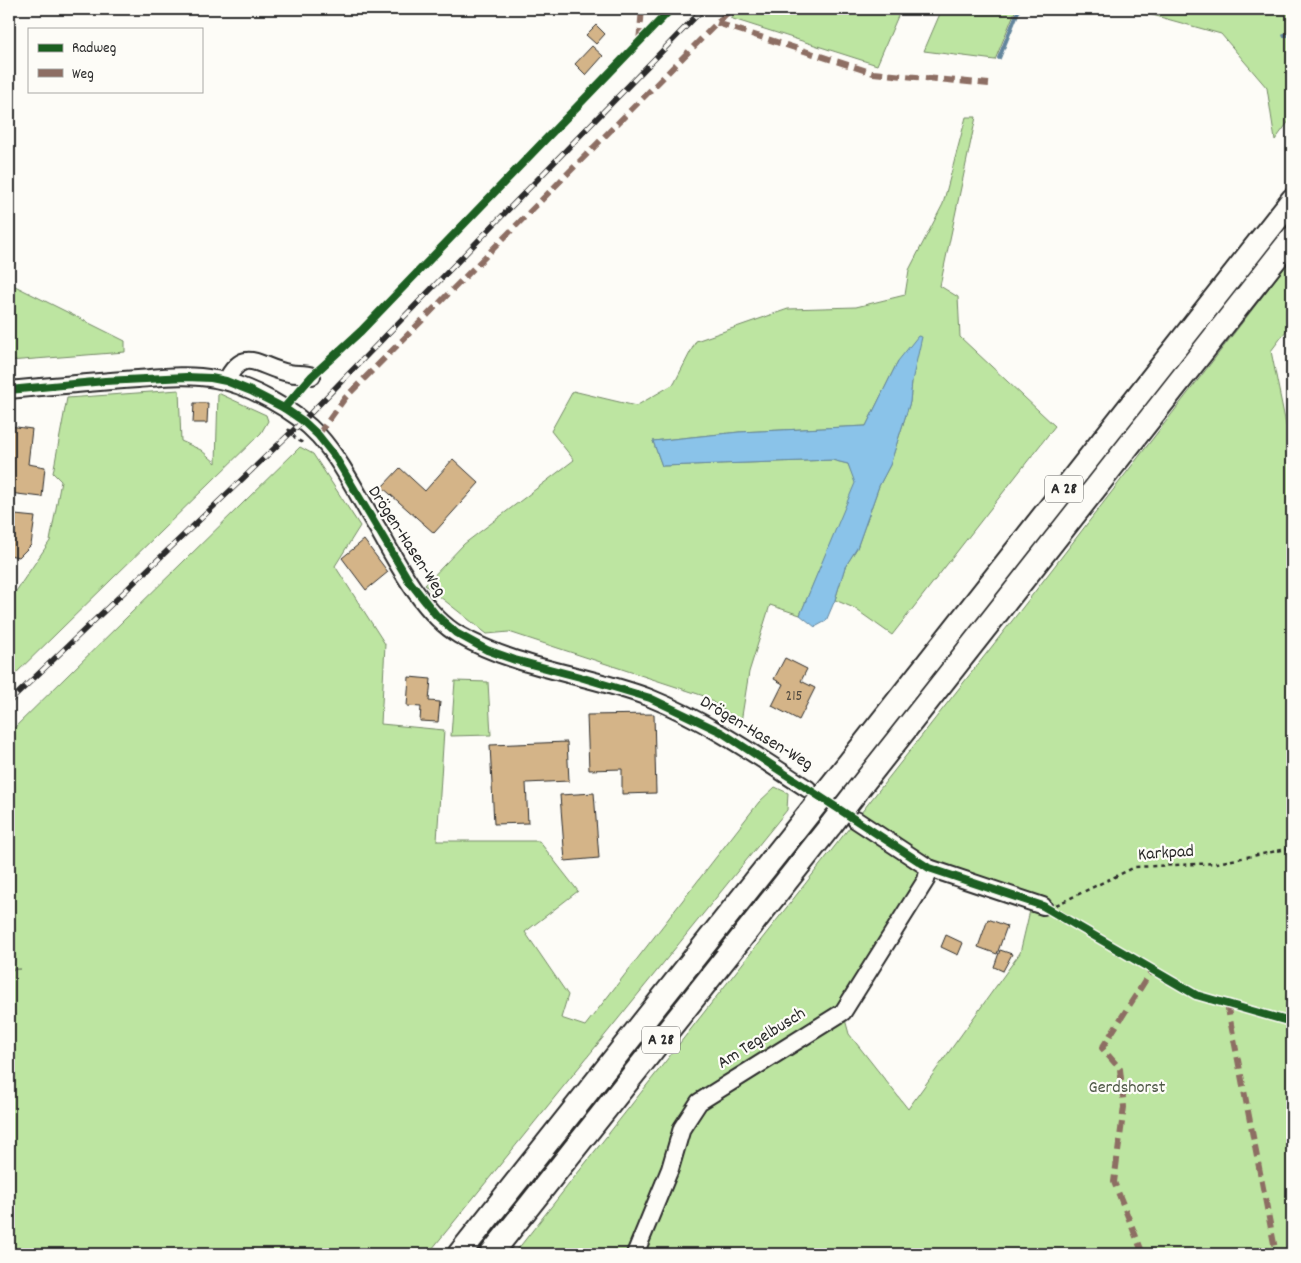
<svg xmlns="http://www.w3.org/2000/svg" width="1301" height="1263" font-family="Dekko,sans-serif">
<style>
.green{fill:#bde5a1;stroke:#748866;fill-rule:evenodd}
.water{fill:#8ac3e9;stroke:#64869d}
.lines{fill:none;stroke-linecap:round;stroke-linejoin:round}
.stream{stroke:#64869d;stroke-width:4}
.building{fill:#d4b488;stroke:#2b2b2b}
.minor-casing{stroke:#2b2b2b;stroke-width:20}
.highway-casing{stroke:#2b2b2b;stroke-width:26}
.path{stroke:#2b2b2b;stroke-width:2.5;stroke-dasharray:4 4;stroke-linecap:butt}
.minor{stroke:#fdfcf7;stroke-width:16}
.highway{stroke:#fdfcf7;stroke-width:22}
.rail-casing{stroke:#2b2b2b;stroke-width:5.5}
.rail{stroke:#fdfcf7;stroke-width:4;stroke-dasharray:11;stroke-linecap:butt}
.highway-bridge-casing{stroke:#2b2b2b;stroke-width:26;stroke-linecap:butt}
.highway-bridge{stroke:#fdfcf7;stroke-width:22}
.quiet{stroke:#8d6e63;stroke-width:6;stroke-dasharray:12 6;stroke-linecap:butt}
.cycleway-casing{stroke:#fdfcf7;stroke-width:11}
.cycleway{stroke:#1b5e20;stroke-width:8}
.labels{text-anchor:middle;dominant-baseline:central;stroke-width:4.5;stroke-linejoin:round;paint-order:stroke}
.number-label{font-size:15px;fill:#554d42}
.shield{fill:#fdfcf7;stroke:#6a6a68;stroke-width:1}
.shield-label{font-size:16px;font-weight:bold;fill:#2b2b2b}
.street-label{font-size:18px;fill:#2b2b2b;stroke:#fdfcf7}
.park-label{font-size:18px;fill:#505a48;stroke:#fdfcf7}
</style>
<rect width="100%" height="100%" fill="#fdfcf7"/>
<filter id="ink" filterUnits="userSpaceOnUse"><feTurbulence type="fractalNoise" baseFrequency=".02" numOctaves="2"/><feDisplacementMap in="SourceGraphic" scale="10" xChannelSelector="R" yChannelSelector="G"/><feConvolveMatrix kernelMatrix="1 2 1 2 8 2 1 2 1" color-interpolation-filters="sRGB"/></filter>
<g filter="url(#ink)">
<g class="green">
<polygon points="739,9 901,9 877,65 730,18"/>
<polygon points="942,9 1016,9 995,60 924,51"/>
<polygon points="1131,9 1292,9 1292,117 1275,140 1267,88 1221,34"/>
<polygon points="966,117 976,117 940,286 958,297 960,337 1055,426 892,635 854,608 835,600 845,567 857,548 879,486 890,465 910,402 912,381 898,361 866,426 739,432 653,441 662,466 832,460 848,464 856,483 800,615 770,605 749,672 741,722 704,696 509,632 487,634 425,585 464,544 574,460 551,431 573,391 636,406 674,384 696,341 788,309 856,307 905,295 909,270 943,204"/>
<path d="M1292 258V323L1271 351 1292 454V1254H514L1023 607ZM929 868 1032 902 1020 953 908 1109 849 1034 843 1012Z"/>
<polygon points="9,283 125,341 125,352 9,361"/>
<polygon points="179,390 181,441 201,450 216,463 218,393 266,415 268,421 261,433 9,680 9,596 12,597 50,541 61,481 53,473 67,398"/>
<polygon points="300,447 313,454 360,526 335,566 385,644 381,724 444,730 437,841 539,841 578,891 525,932 568,995 561,1018 585,1026 759,802 775,787 788,793 787,810 428,1254 9,1254 9,970 21,969 9,969 9,733"/>
<polygon points="455,681 488,682 491,735 451,736"/>
</g>
<polygon class="water" points="918,336 922,337 912,381 910,402 890,465 879,486 857,548 845,567 835,600 826,621 815,627 800,615 855,483 848,464 832,460 662,466 653,441 739,432 866,426 898,361"/>
<g class="lines">
<g class="stream">
<polyline points="1284,35 1292,35"/>
<polyline points="999,58 1019,9"/>
</g>
</g>
<g class="building">
<polygon points="596,25 605,34 596,44 586,35"/>
<polygon points="592,46 603,56 586,75 575,64"/>
<polygon points="194,403 208,403 207,423 193,423"/>
<polygon points="9,426 32,429 28,464 45,467 42,497 9,493"/>
<polygon points="453,459 479,483 434,533 382,487 400,468 425,491"/>
<polygon points="15,515 35,517 31,545 19,557 9,555"/>
<polygon points="364,540 388,572 366,590 342,558"/>
<polygon points="785,658 807,669 801,681 815,688 799,720 772,706 783,684 774,679"/>
<polygon points="409,677 431,679 429,701 440,702 438,722 420,721 421,707 407,706"/>
<polygon points="654,714 656,793 622,794 622,769 589,770 587,715"/>
<polygon points="567,742 569,781 526,783 528,823 494,824 490,745"/>
<polygon points="594,793 599,858 565,861 560,795"/>
<polygon points="988,919 1007,926 997,954 978,947"/>
<polygon points="946,935 963,943 958,955 941,947"/>
<polygon points="1000,950 1012,954 1003,971 994,967"/>
</g>
<g class="lines">
<g class="minor-casing">
<g id="minor">
<path d="M226 381C245 344 259 368 289 373 297 375 304 373 312 376"/>
<path d="M9 390C52 386 95 382 138 379 163 377 190 374 215 379 249 385 295 410 319 436 343 463 359 498 378 529 397 563 424 615 459 635 518 669 587 674 650 698 707 721 757 756 808 789"/>
<polyline points="856,820 929,868 1043,906"/>
<polyline points="635,1254 670,1169 682,1128 699,1102 843,1012 926,880 929,868"/>
</g>
</g>
<g class="highway-casing">
<g id="highway">
<polyline points="837,778 1292,200"/>
<polyline points="857,791 1292,238"/>
<polyline points="459,1254 810,812"/>
<polyline points="491,1254 831,825"/>
</g>
</g>
<g class="path">
<polyline points="288,429 297,440 304,443"/>
<polyline points="1056,905 1135,867 1217,863 1292,848"/>
</g>
<use href="#minor" class="minor"/>
<use href="#highway" class="highway"/>
<g class="rail-casing">
<polyline id="rail" points="9,702 303,421 703,9"/>
</g>
<use href="#rail" class="rail"/>
<g class="highway-bridge-casing">
<g id="highway-bridge">
<polyline points="810,812 837,778"/>
<polyline points="831,825 857,791"/>
</g>
</g>
<use href="#highway-bridge" class="highway-bridge"/>
<g class="quiet">
<polyline points="717,23 873,73 989,84"/>
<polyline points="639,42 642,9"/>
<polyline points="318,435 345,398 731,9"/>
<polyline points="1227,1004 1276,1254"/>
<polyline points="1143,1254 1114,1182 1124,1107 1120,1069 1102,1048 1152,970"/>
</g>
<g class="cycleway-casing">
<g id="cycleway">
<polyline points="9,390 105,381 186,377 211,378 226,381 251,391 284,408 303,421 318,435 334,455 409,581 436,615 456,633 487,650 515,660 580,677 650,698 721,732 929,868 1043,906 1196,995 1284,1020 1292,1020"/>
<polyline points="284,408 312,376 361,331 671,9"/>
</g>
</g>
<use href="#cycleway" class="cycleway"/>
</g>
</g>
<g class="labels">
<g class="number-label">
<text x="794" y="697">215</text>
</g>
<g class="shield">
<rect x="1045" y="475.5" width="38" height="27" rx="4"/>
<rect x="642" y="1026.5" width="38" height="27" rx="4"/>
</g>
<g class="shield-label">
<text x="1064" y="489">A 28</text>
<text x="661" y="1040">A 28</text>
</g>
<g class="street-label">
<text transform="translate(406 542) rotate(57)">Drögen-Hasen-Weg</text>
<text transform="translate(756 734) rotate(31)">Drögen-Hasen-Weg</text>
<text transform="translate(1166 854) rotate(-4)">Karkpad</text>
<text transform="translate(762 1039) rotate(-32)">Am Tegelbusch</text>
</g>
<g class="park-label">
<text x="1127" y="1088">Gerdshorst</text>
</g>
</g>
<rect width="1301" height="1263" fill="none" stroke="#fdfcf7" stroke-width="30"/>
<rect x="15" y="15" width="1271" height="1233" fill="none" stroke="#2b2b2b" stroke-width="2" filter="url(#ink)"/>
<rect x="28" y="28" width="175" height="65" fill="#fdfcf7" stroke="#a9a8a5"/>
<rect x="38" y="44" width="25" height="8" fill="#1b5e20" stroke="#a9a8a5"/>
<text x="72" y="52" font-size="15" fill="#2b2b2b">Radweg</text>
<rect x="38" y="69" width="25" height="8" fill="#8d6e63" stroke="#a9a8a5"/>
<text x="72" y="78" font-size="15" fill="#2b2b2b">Weg</text>
</svg>
